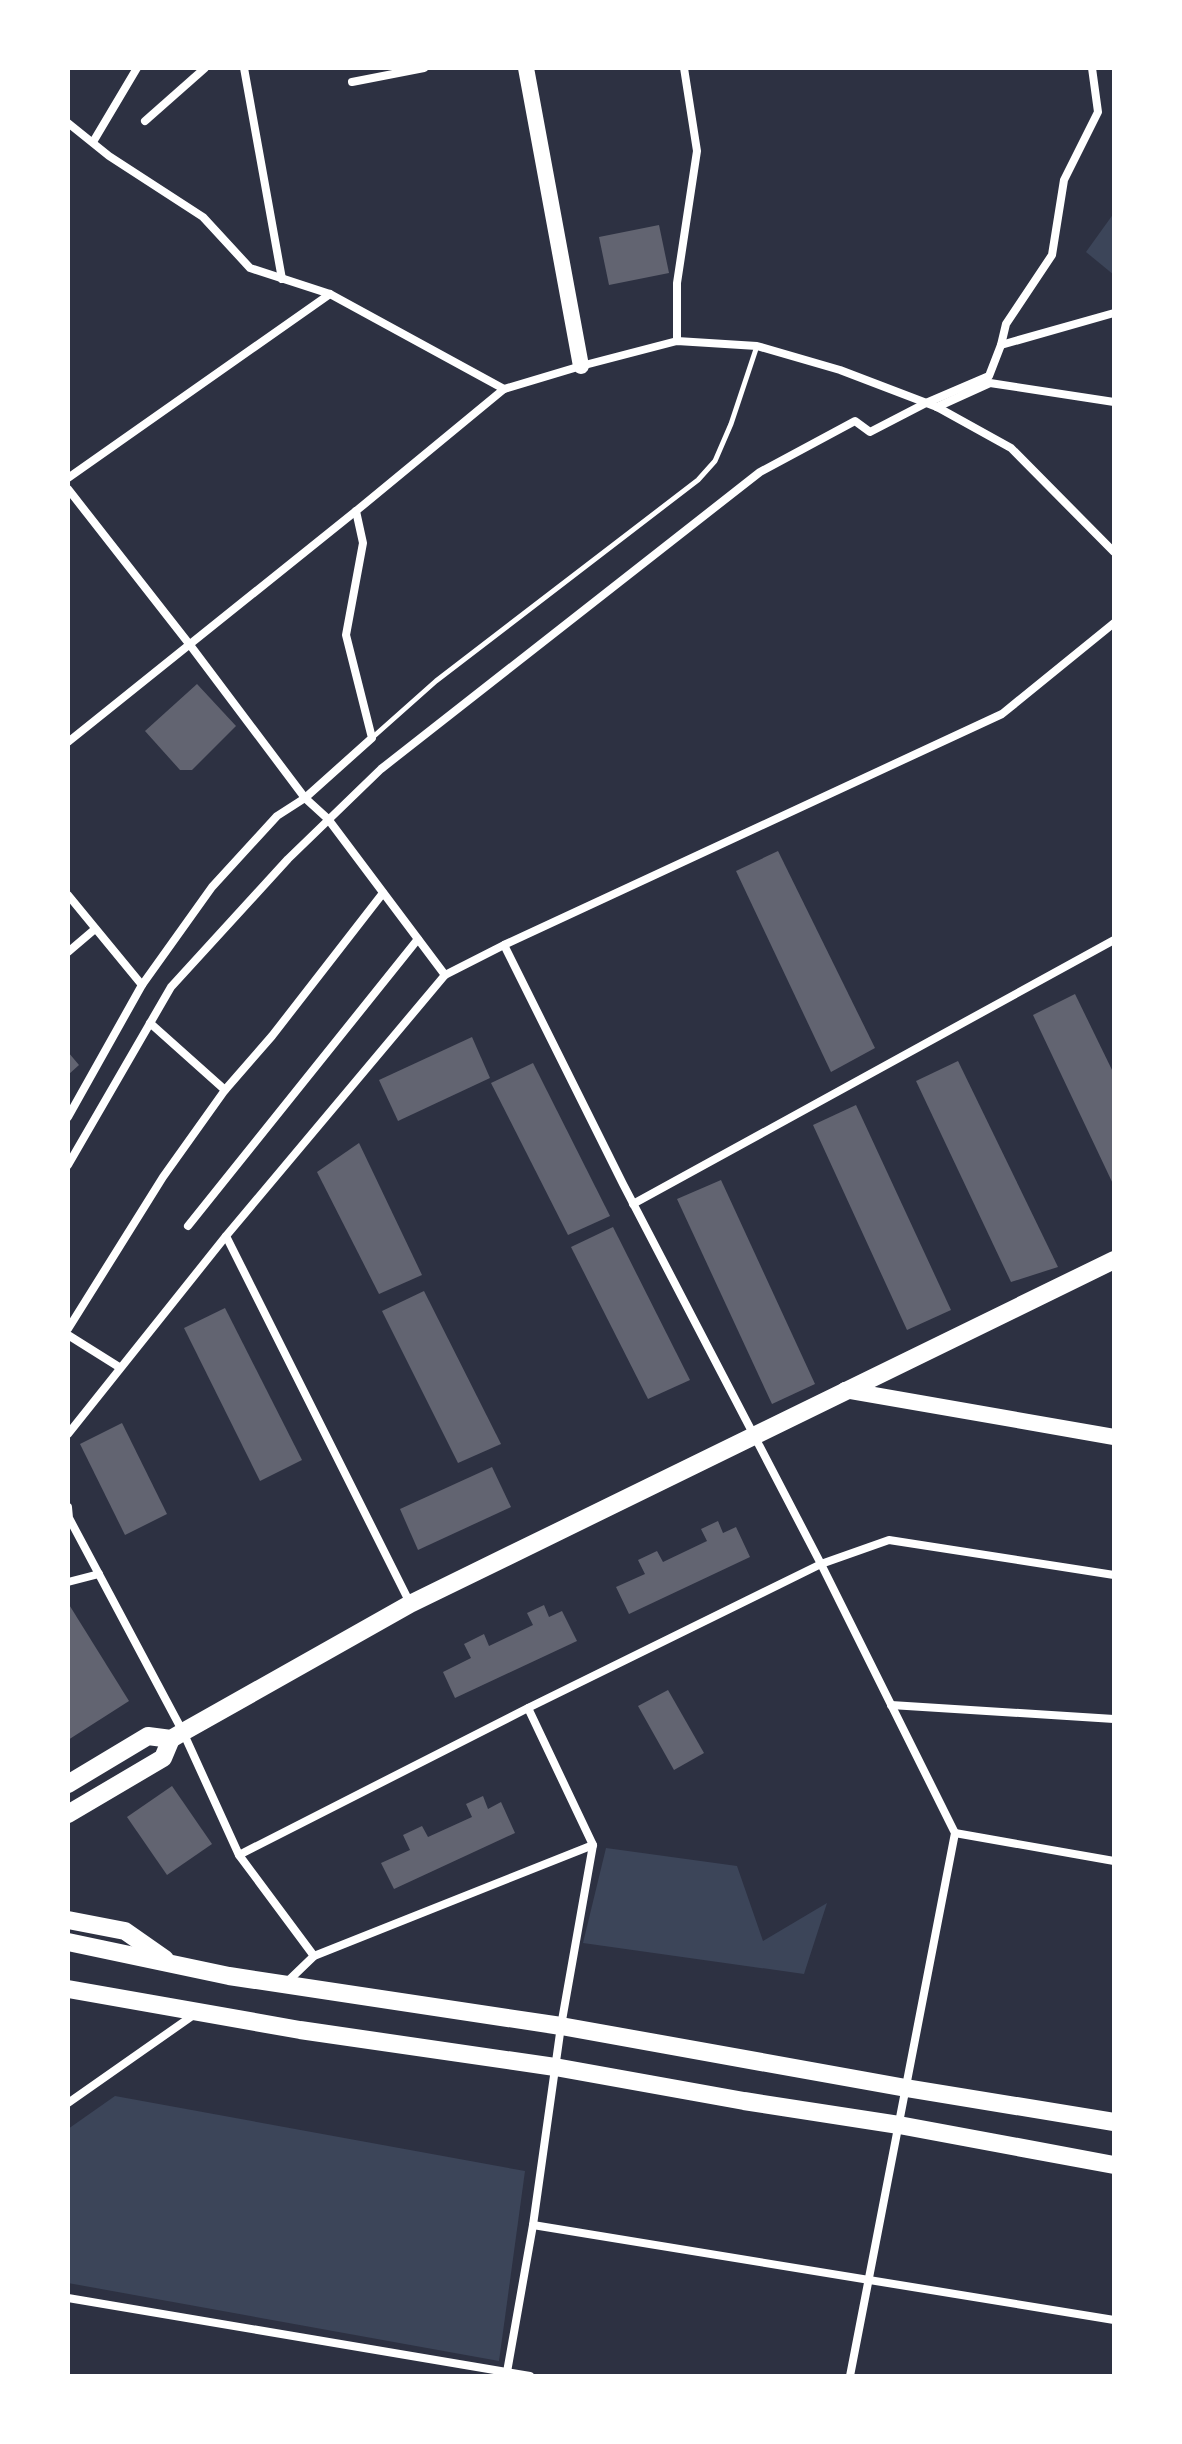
<svg xmlns="http://www.w3.org/2000/svg" width="1182" height="2444" font-family="'Space Grotesk',sans-serif">
<style>
.green{fill:#3c4559}
.building{fill:#626471}
.lines{fill:none;stroke-linecap:round;stroke-linejoin:round}
.service{stroke:#fff;stroke-width:5}
.minor{stroke:#fff;stroke-width:8}
.secondary{stroke:#fff;stroke-width:16}
.primary{stroke:#fff;stroke-width:18}
</style>
<rect width="100%" height="100%" fill="#2d3142"/>
<g class="green">
<polygon points="1114,213 1114,275 1086,252"/>
<polygon points="606,1848 737,1866 763,1941 827,1903 804,1974 583,1943"/>
<polygon points="115,2096 525,2171 499,2361 68,2283 68,2129"/>
</g>
<g class="building">
<polygon points="659,225 669,273 609,285 599,237"/>
<polygon points="197,684 236,726 192,770 180,770 145,731"/>
<polygon points="778,851 875,1048 831,1072 736,871"/>
<polygon points="1075,994 1114,1074 1114,1186 1033,1015"/>
<polygon points="472,1037 490,1078 398,1121 379,1080"/>
<polygon points="68,1052 79,1065 68,1075"/>
<polygon points="958,1061 1058,1267 1011,1282 916,1081"/>
<polygon points="533,1063 610,1216 568,1235 491,1083"/>
<polygon points="856,1105 951,1310 907,1330 813,1125"/>
<polygon points="359,1143 422,1275 379,1294 317,1172"/>
<polygon points="721,1180 815,1384 772,1404 677,1199"/>
<polygon points="613,1227 690,1380 648,1399 571,1247"/>
<polygon points="424,1291 501,1444 458,1463 382,1311"/>
<polygon points="225,1308 302,1460 260,1481 184,1328"/>
<polygon points="122,1423 167,1514 125,1535 80,1444"/>
<polygon points="492,1467 511,1507 418,1550 400,1509"/>
<polygon points="718,1521 723,1533 736,1527 750,1557 629,1614 616,1587 645,1574 638,1560 657,1551 663,1562 707,1541 701,1529"/>
<polygon points="68,1603 129,1701 68,1740"/>
<polygon points="544,1605 549,1617 562,1611 577,1641 455,1698 443,1672 471,1658 464,1644 484,1634 489,1646 533,1625 527,1613"/>
<polygon points="668,1690 704,1753 674,1770 638,1706"/>
<polygon points="172,1786 212,1844 167,1875 127,1817"/>
<polygon points="483,1796 488,1809 501,1802 515,1833 394,1889 381,1863 410,1850 403,1835 422,1826 428,1837 472,1817 466,1804"/>
</g>
<g class="lines">
<polyline class="service" points="373,737 436,681 698,480 715,461 731,424 757,346"/>
<g class="minor">
<polyline points="244,68 282,279"/>
<polyline points="352,82 424,68"/>
<polyline points="145,121 205,68"/>
<polyline points="68,123 109,156 203,217 250,268 330,294 504,389"/>
<polyline points="93,142 137,68"/>
<polyline points="677,341 677,283 697,151 684,68"/>
<polyline points="1001,345 1006,324 1052,255 1064,180 1098,112 1092,68"/>
<polyline points="937,407 990,383 1114,402"/>
<polyline points="68,478 330,294"/>
<polyline points="68,489 190,645 305,798 328,819 445,975"/>
<polyline points="68,742 356,511 504,389 581,366 677,341 757,346 840,370 937,407 1011,448 1114,552"/>
<polyline points="68,895 142,985"/>
<polyline points="504,945 623,1184 821,1564 955,1833 850,2376"/>
<polyline points="68,952 95,929"/>
<polyline points="225,1090 272,1036 383,893"/>
<polyline points="68,1117 142,985 212,887 277,816 305,798 372,738 346,635 363,543 356,511"/>
<polyline points="68,1165 171,987 288,859 381,769 760,472 855,421 870,432 926,403 989,376 1001,345 1114,313"/>
<polyline points="633,1204 1114,940"/>
<polyline points="188,1226 418,939"/>
<polyline points="226,1236 410,1603"/>
<polyline points="68,1329 163,1177 225,1090 150,1023"/>
<polyline points="68,1335 119,1367"/>
<polyline points="68,1434 226,1236 445,975 504,945 1002,714 1114,623"/>
<polyline points="68,1507 69,1518 183,1732 239,1855 314,1956"/>
<polyline points="68,1582 99,1574"/>
<polyline points="891,1705 1114,1719"/>
<polyline points="955,1833 1114,1861"/>
<polyline points="239,1855 528,1708 821,1564 889,1540 1114,1575"/>
<polyline points="287,1982 314,1956 593,1845"/>
<polyline points="68,2103 195,2014"/>
<polyline points="533,2225 1114,2320"/>
<polyline points="68,2298 530,2376"/>
<polyline points="507,2372 533,2225 561,2026 593,1845 528,1708"/>
</g>
<g class="secondary">
<polyline points="526,68 581,366"/>
<polyline points="845,1390 1114,1437"/>
</g>
<g class="primary">
<polyline points="68,1784 148,1736 171,1739 183,1732 410,1604 1114,1260"/>
<polyline points="68,1814 163,1758 171,1739"/>
<polyline points="68,1920 125,1931 165,1959"/>
<polyline points="68,1942 229,1976 561,2026 906,2088 1114,2122"/>
<polyline points="68,1989 300,2030 555,2067 744,2101 899,2125 1114,2165"/>
</g>
</g>
<rect width="1182" height="2444" fill="none" stroke="#ffffff" stroke-width="140"/>
</svg>
